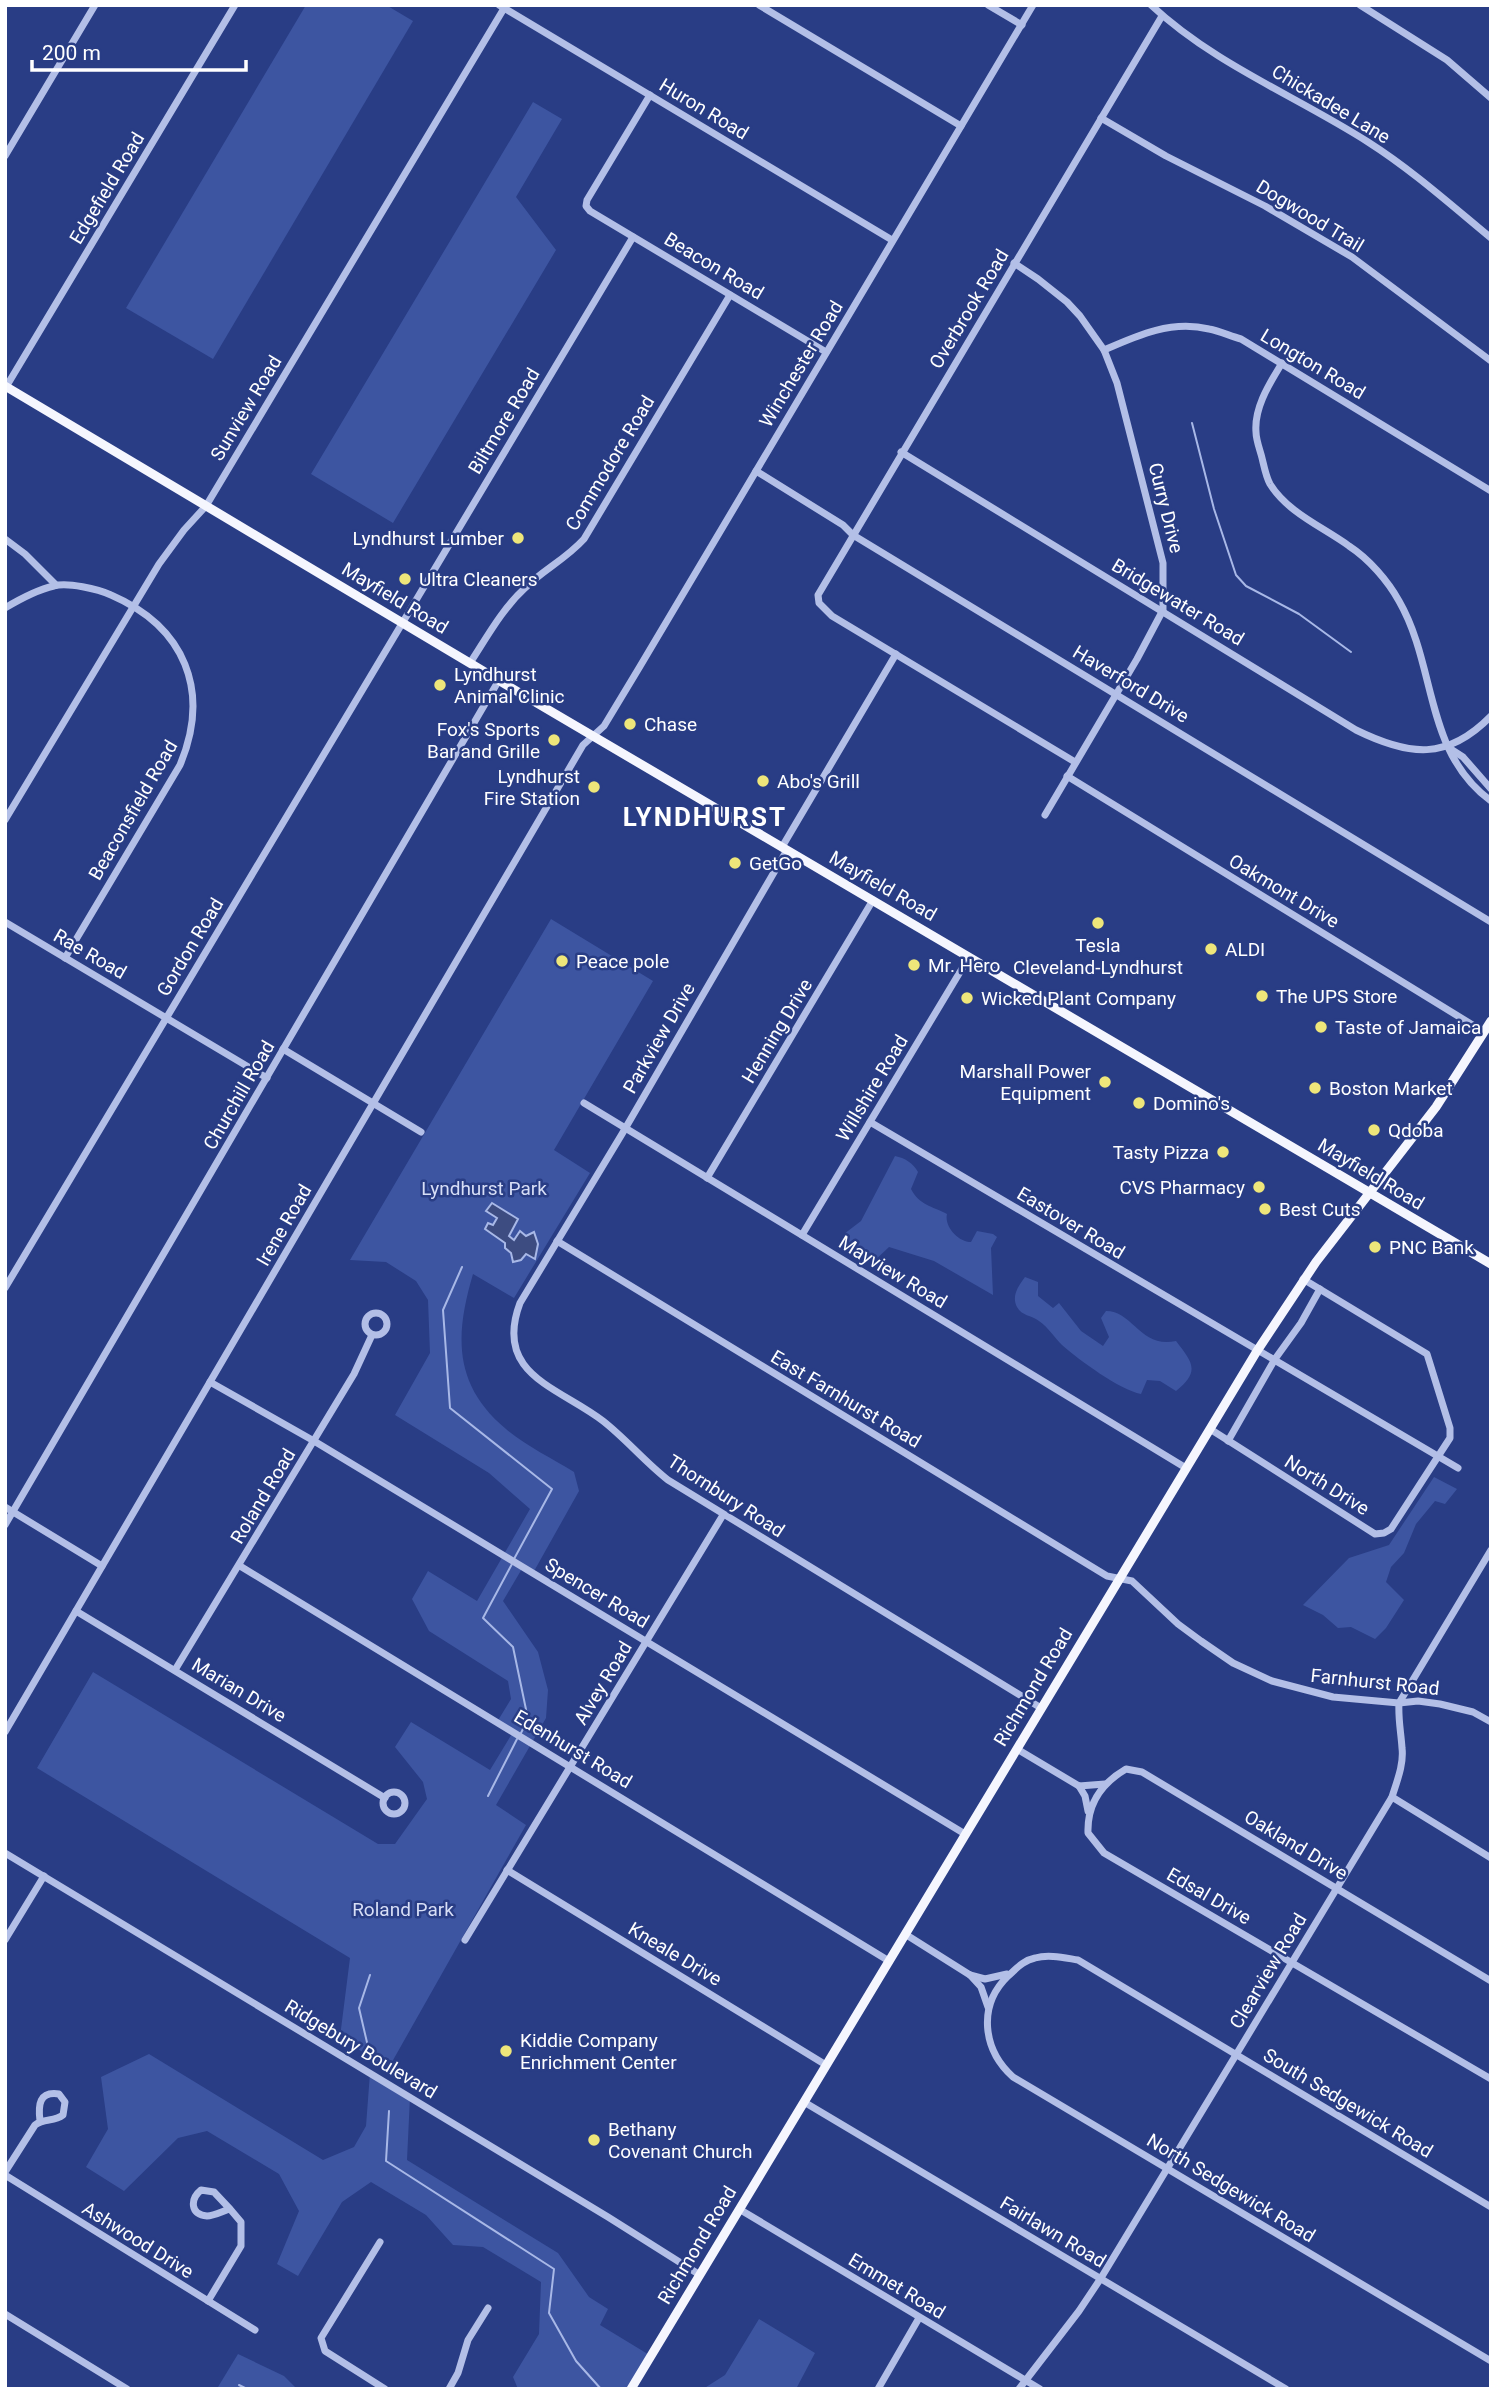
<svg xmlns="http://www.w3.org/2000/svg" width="1496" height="2394" font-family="Roboto,sans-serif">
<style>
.green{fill:#3d55a1}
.water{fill:#3d4c81;stroke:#a8b8e7;stroke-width:2}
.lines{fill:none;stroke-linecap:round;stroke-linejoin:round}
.stream{stroke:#a8b8e7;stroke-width:2}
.minor{stroke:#b3bfe7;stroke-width:7}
.major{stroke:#f5f6fe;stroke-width:9}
.poi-dot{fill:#eee67a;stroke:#293d85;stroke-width:2.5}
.labels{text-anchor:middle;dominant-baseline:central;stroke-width:5;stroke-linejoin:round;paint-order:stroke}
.street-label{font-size:19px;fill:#fff;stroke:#293d85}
.poi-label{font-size:19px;fill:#fff;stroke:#293d85;text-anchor:start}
.park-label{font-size:19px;fill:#d7def6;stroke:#293d85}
.district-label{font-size:26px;font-weight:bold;letter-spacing:2px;fill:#fff;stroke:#293d85}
</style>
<rect width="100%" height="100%" fill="#293d85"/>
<g class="green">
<polygon points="306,5 386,5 413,21 213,359 126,308"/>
<polygon points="533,102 562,119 516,197 556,250 393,523 311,474"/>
<path d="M551 919 653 981 554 1150 590 1173 514 1298 473 1274C455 1335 453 1385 506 1429 526 1446 552 1458 574 1472L579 1491 533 1573 523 1567 503 1601 538 1652 548 1690 546 1718 496 1805 526 1825 388 2069 340 2037 350 1958 37 1768 93 1672 378 1844H395L427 1799 423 1782 395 1747 411 1722 490 1770 513 1732 497 1722 511 1699 508 1681 429 1631 412 1599 428 1571 477 1601 530 1509 489 1473 395 1415 430 1353 428 1300 416 1281 386 1262 350 1260Z"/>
<path d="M895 1156C905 1158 913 1163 918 1172L911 1189C919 1205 932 1206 947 1214 944 1226 958 1242 971 1242L977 1231 993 1234 997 1237 991 1248 993 1295 934 1261 889 1247 872 1263 853 1252 843 1242 844 1234 861 1221Z"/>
<path d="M1025 1277 1038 1282V1296L1053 1308 1059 1303 1081 1331 1103 1346 1109 1337 1101 1318 1106 1311C1133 1311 1141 1349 1176 1341 1192 1362 1201 1371 1176 1391L1160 1381 1147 1380 1141 1394C1120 1390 1079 1360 1062 1345 1055 1338 1048 1327 1039 1321 1031 1315 1022 1316 1017 1307 1011 1296 1019 1285 1025 1277Z"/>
<polygon points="1434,1477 1457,1489 1445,1504 1435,1501 1416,1524 1404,1553 1391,1567 1386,1582 1404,1600 1386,1628 1375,1639 1351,1627 1338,1628 1323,1615 1303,1605 1349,1558 1389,1545"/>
<polygon points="149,2054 323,2160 354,2147 366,2126 370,2073 410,2097 407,2160 558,2253 589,2297 608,2309 600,2325 651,2356 631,2389 518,2389 513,2377 539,2334 541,2282 483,2247 453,2245 426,2215 371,2182 342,2202 298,2276 277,2264 299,2211 279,2174 207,2131 178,2138 124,2191 86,2167 108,2129 101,2077"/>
<polygon points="759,2319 815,2353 796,2389 703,2389 725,2375"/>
<polygon points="238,2354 284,2376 297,2389 221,2389 218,2387"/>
</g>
<polygon class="water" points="492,1203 518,1219 509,1236 514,1240 520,1231 526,1236 534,1232 538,1244 535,1259 526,1254 521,1260 513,1262 511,1253 505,1248 505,1243 485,1229 488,1223 493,1225 497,1218 486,1211"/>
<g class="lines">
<g class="stream">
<polyline points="1192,423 1214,509 1236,575 1246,586 1299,614 1351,652"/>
<polyline points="462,1267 443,1310 450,1408 552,1489 514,1559"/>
<polyline points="512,1564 483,1618 513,1647 528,1719 520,1735"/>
<polyline points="488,1796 517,1739"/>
<polyline points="369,2051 359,2008 370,1975"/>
<polyline points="389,2111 386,2161 554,2269 549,2313 576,2361 601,2389"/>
<polyline points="239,2385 247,2389"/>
</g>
<g class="minor">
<polyline points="499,5 892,240"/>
<polyline points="759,5 961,126"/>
<polyline points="988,5 1022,25"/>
<path d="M1151 5C1214 64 1296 96 1368 142 1412 170 1451 205 1491 238"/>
<polyline points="1360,5 1447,60 1491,98"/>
<polyline points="650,95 587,200 586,206 590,211 826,352"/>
<polyline points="1101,118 1166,156 1265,206 1352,257 1491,361"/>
<polyline points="5,156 95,5"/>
<polyline points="1014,263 1038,279 1067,302 1080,316 1104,350 1117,383 1163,563 1163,610 1137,659 1045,815"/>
<path d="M1104 350C1138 335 1171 320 1209 329 1220 331 1230 336 1241 339L1491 491"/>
<path d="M1282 363C1270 383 1254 407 1256 432 1256 440 1260 450 1262 458 1264 466 1266 477 1270 484 1288 513 1323 527 1349 546 1369 559 1388 581 1399 601 1437 667 1424 752 1491 801"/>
<polyline points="6,387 235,5"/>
<path d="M901 452 1356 730C1409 756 1447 761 1491 716"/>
<polyline points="756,471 843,525 853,535 1491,922"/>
<polyline points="5,539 25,554 56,585"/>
<path d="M5 608C20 599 36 590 54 586 67 582 98 589 111 595 185 627 211 691 180 765L65 958"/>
<path d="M470 663C487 637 502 609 525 588 543 570 566 559 584 539L730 295"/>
<polyline points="1449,748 1463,757 1491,789"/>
<polyline points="1075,762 832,616 819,603 818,595 1162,16"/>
<polyline points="1067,776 1484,1032"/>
<polyline points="5,820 159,564 184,530 206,506 506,5"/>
<polyline points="782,847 896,654"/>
<path d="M787 850 622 1134 520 1303C493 1375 559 1387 603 1421 626 1439 645 1462 668 1480L1041 1708"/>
<polyline points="5,922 267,1078"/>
<polyline points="283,1049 421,1132"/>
<polyline points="584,1103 1186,1468"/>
<polyline points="870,1122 1458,1468"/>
<polyline points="707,1178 873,900"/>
<polyline points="802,1235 969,957"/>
<polyline points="557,1241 1107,1576 1132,1581 1178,1624 1201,1641 1233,1663 1272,1681 1333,1697 1399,1703 1418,1701 1440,1704 1473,1712 1491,1722"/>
<polyline points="5,1288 633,237"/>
<circle cx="376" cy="1324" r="11"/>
<polyline points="210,1382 314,1441 965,1834"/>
<polyline points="1210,1429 1375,1534 1384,1533 1391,1529 1450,1438 1450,1428 1427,1354 1303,1279"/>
<polyline points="1228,1441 1275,1359 1301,1323 1320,1289"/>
<polyline points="5,1507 102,1566"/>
<polyline points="5,1525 499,680"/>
<polyline points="240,1566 889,1961"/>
<polyline points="76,1611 385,1798"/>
<polyline points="175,1670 354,1374 372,1335"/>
<polyline points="5,1732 583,745 604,726 639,668 1033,5"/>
<polyline points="1017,1749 1079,1786 1105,1784"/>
<polyline points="1079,1786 1085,1796 1088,1811"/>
<circle cx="394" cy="1803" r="11"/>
<polyline points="1392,1797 1491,1858"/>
<polyline points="5,1853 608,2217 700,2275"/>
<polyline points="507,1870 826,2065"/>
<polyline points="905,1934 970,1975 985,1979 1007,1974"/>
<polyline points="5,1940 44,1876"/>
<polyline points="465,1940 723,1515"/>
<polyline points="970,1975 981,1987 988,2007"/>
<path d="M1491 1981 1142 1772 1126 1769C1102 1783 1087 1804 1088 1833L1104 1853 1491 2079"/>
<polyline points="804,2102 1286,2389"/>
<path d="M5 2172 35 2125C44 2118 54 2122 63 2115L65 2102 59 2094C39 2091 38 2105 40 2121"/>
<polyline points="5,2175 255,2330"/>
<path d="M1491 2207 1078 1960C1065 1958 1049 1954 1035 1958 1024 1960 1016 1969 1008 1976 977 2006 983 2050 1013 2077L1491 2361"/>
<polyline points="739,2209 1040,2389"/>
<polyline points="380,2242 321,2338 325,2351 385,2389"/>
<path d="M208 2301 241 2246V2222L230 2209C223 2211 214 2216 207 2216 190 2215 190 2199 201 2190L214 2192 230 2209"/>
<polyline points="5,2314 127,2389"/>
<polyline points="449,2389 458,2373 468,2340 488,2308"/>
<polyline points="878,2389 919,2318"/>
<path d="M1019 2389 1079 2311 1101 2278 1392 1797C1397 1781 1404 1764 1402 1748 1401 1732 1398 1719 1399 1703L1491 1550"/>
</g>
<g class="major">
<polyline points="5,386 530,699 1491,1264"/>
<polyline points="631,2389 1257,1351 1316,1262 1436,1107 1491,1021"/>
</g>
</g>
<g class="poi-dot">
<circle cx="518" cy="538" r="7"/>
<circle cx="405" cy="579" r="7"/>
<circle cx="440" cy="685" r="7"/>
<circle cx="630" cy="724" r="7"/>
<circle cx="554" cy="740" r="7"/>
<circle cx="763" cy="781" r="7"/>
<circle cx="594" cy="787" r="7"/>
<circle cx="735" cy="863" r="7"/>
<circle cx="1098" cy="923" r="7"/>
<circle cx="1211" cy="949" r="7"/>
<circle cx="562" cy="961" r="7"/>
<circle cx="914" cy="965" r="7"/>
<circle cx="1262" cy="996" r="7"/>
<circle cx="967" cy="998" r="7"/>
<circle cx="1321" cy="1027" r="7"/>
<circle cx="1105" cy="1082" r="7"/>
<circle cx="1315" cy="1088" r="7"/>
<circle cx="1139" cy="1103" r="7"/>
<circle cx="1374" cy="1130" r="7"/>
<circle cx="1223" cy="1152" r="7"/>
<circle cx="1259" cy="1187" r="7"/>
<circle cx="1265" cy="1209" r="7"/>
<circle cx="1375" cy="1247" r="7"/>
<circle cx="506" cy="2051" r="7"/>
<circle cx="594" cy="2140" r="7"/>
</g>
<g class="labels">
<g class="street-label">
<text transform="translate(1331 104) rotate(31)">Chickadee Lane</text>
<text transform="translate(704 109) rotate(31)">Huron Road</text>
<text transform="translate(107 188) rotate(-59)">Edgefield Road</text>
<text transform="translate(1310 216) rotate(31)">Dogwood Trail</text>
<text transform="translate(714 266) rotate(31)">Beacon Road</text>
<text transform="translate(969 309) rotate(-59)">Overbrook Road</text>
<text transform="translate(801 364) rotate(-59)">Winchester Road</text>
<text transform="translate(1313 364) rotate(31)">Longton Road</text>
<text transform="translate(246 408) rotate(-59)">Sunview Road</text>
<text transform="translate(504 421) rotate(-59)">Biltmore Road</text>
<text transform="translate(610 463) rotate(-59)">Commodore Road</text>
<text transform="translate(1166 508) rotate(76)">Curry Drive</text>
<text transform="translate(395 598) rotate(31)">Mayfield Road</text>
<text transform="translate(1178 602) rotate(31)">Bridgewater Road</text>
<text transform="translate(1131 684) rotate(31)">Haverford Drive</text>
<text transform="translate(133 810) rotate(-60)">Beaconsfield Road</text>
<text transform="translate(883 886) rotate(30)">Mayfield Road</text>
<text transform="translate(1284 891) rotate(31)">Oakmont Drive</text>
<text transform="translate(190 947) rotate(-59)">Gordon Road</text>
<text transform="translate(90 954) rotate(30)">Rae Road</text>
<text transform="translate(777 1031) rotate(-59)">Henning Drive</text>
<text transform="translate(659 1038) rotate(-60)">Parkview Drive</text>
<text transform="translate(872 1088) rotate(-59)">Willshire Road</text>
<text transform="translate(239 1095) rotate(-60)">Churchill Road</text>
<text transform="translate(1371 1174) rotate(31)">Mayfield Road</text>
<text transform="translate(1071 1223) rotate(31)">Eastover Road</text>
<text transform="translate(284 1225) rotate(-60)">Irene Road</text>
<text transform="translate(893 1272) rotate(31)">Mayview Road</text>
<text transform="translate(846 1399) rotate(31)">East Farnhurst Road</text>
<text transform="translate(1327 1485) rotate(32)">North Drive</text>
<text transform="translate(263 1496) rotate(-59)">Roland Road</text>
<text transform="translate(726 1496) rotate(33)">Thornbury Road</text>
<text transform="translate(597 1593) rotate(31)">Spencer Road</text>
<text transform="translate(1375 1682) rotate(6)">Farnhurst Road</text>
<text transform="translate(603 1683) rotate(-59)">Alvey Road</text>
<text transform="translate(1033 1687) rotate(-59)">Richmond Road</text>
<text transform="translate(239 1690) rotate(31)">Marian Drive</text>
<text transform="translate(573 1749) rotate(31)">Edenhurst Road</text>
<text transform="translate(1296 1845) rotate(31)">Oakland Drive</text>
<text transform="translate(1209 1896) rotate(30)">Edsal Drive</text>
<text transform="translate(675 1954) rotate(31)">Kneale Drive</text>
<text transform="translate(1268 1971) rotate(-59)">Clearview Road</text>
<text transform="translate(361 2049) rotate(31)">Ridgebury Boulevard</text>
<text transform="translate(1348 2103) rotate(31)">South Sedgewick Road</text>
<text transform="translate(1231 2188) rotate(31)">North Sedgewick Road</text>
<text transform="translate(1053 2232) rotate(31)">Fairlawn Road</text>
<text transform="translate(138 2240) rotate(32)">Ashwood Drive</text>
<text transform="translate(697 2245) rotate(-59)">Richmond Road</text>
<text transform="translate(897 2286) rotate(31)">Emmet Road</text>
</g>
<g class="poi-label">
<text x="504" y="538" text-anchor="end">Lyndhurst Lumber</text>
<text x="419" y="579">Ultra Cleaners</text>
<text x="454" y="674">Lyndhurst<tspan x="454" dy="22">Animal Clinic</tspan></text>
<text x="644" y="724">Chase</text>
<text x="540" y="729" text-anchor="end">Fox's Sports<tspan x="540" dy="22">Bar and Grille</tspan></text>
<text x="580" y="776" text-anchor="end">Lyndhurst<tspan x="580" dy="22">Fire Station</tspan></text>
<text x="777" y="781">Abo's Grill</text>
<text x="749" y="863">GetGo</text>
<text x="1098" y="945" text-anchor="middle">Tesla<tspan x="1098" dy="22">Cleveland-Lyndhurst</tspan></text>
<text x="1225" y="949">ALDI</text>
<text x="576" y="961">Peace pole</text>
<text x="928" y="965">Mr. Hero</text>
<text x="1276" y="996">The UPS Store</text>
<text x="981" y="998">Wicked Plant Company</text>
<text x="1335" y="1027">Taste of Jamaica</text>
<text x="1091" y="1071" text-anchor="end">Marshall Power<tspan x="1091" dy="22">Equipment</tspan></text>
<text x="1329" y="1088">Boston Market</text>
<text x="1153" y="1103">Domino's</text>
<text x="1388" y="1130">Qdoba</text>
<text x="1209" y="1152" text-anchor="end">Tasty Pizza</text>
<text x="1245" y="1187" text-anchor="end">CVS Pharmacy</text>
<text x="1279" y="1209">Best Cuts</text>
<text x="1389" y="1247">PNC Bank</text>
<text x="520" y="2040">Kiddie Company<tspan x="520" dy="22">Enrichment Center</tspan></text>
<text x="608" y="2129">Bethany<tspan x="608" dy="22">Covenant Church</tspan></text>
</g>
<g class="park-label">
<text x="484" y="1188">Lyndhurst Park</text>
<text x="403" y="1909">Roland Park</text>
</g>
<g class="district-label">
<text x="705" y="817">LYNDHURST</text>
</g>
</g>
<rect width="1496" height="2394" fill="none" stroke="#ffffff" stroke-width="14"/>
<path d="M32 60v10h214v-10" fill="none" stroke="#ffffff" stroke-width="3.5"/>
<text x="42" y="60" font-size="21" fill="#ffffff" stroke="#293d85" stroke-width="5" paint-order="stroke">200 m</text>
</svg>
